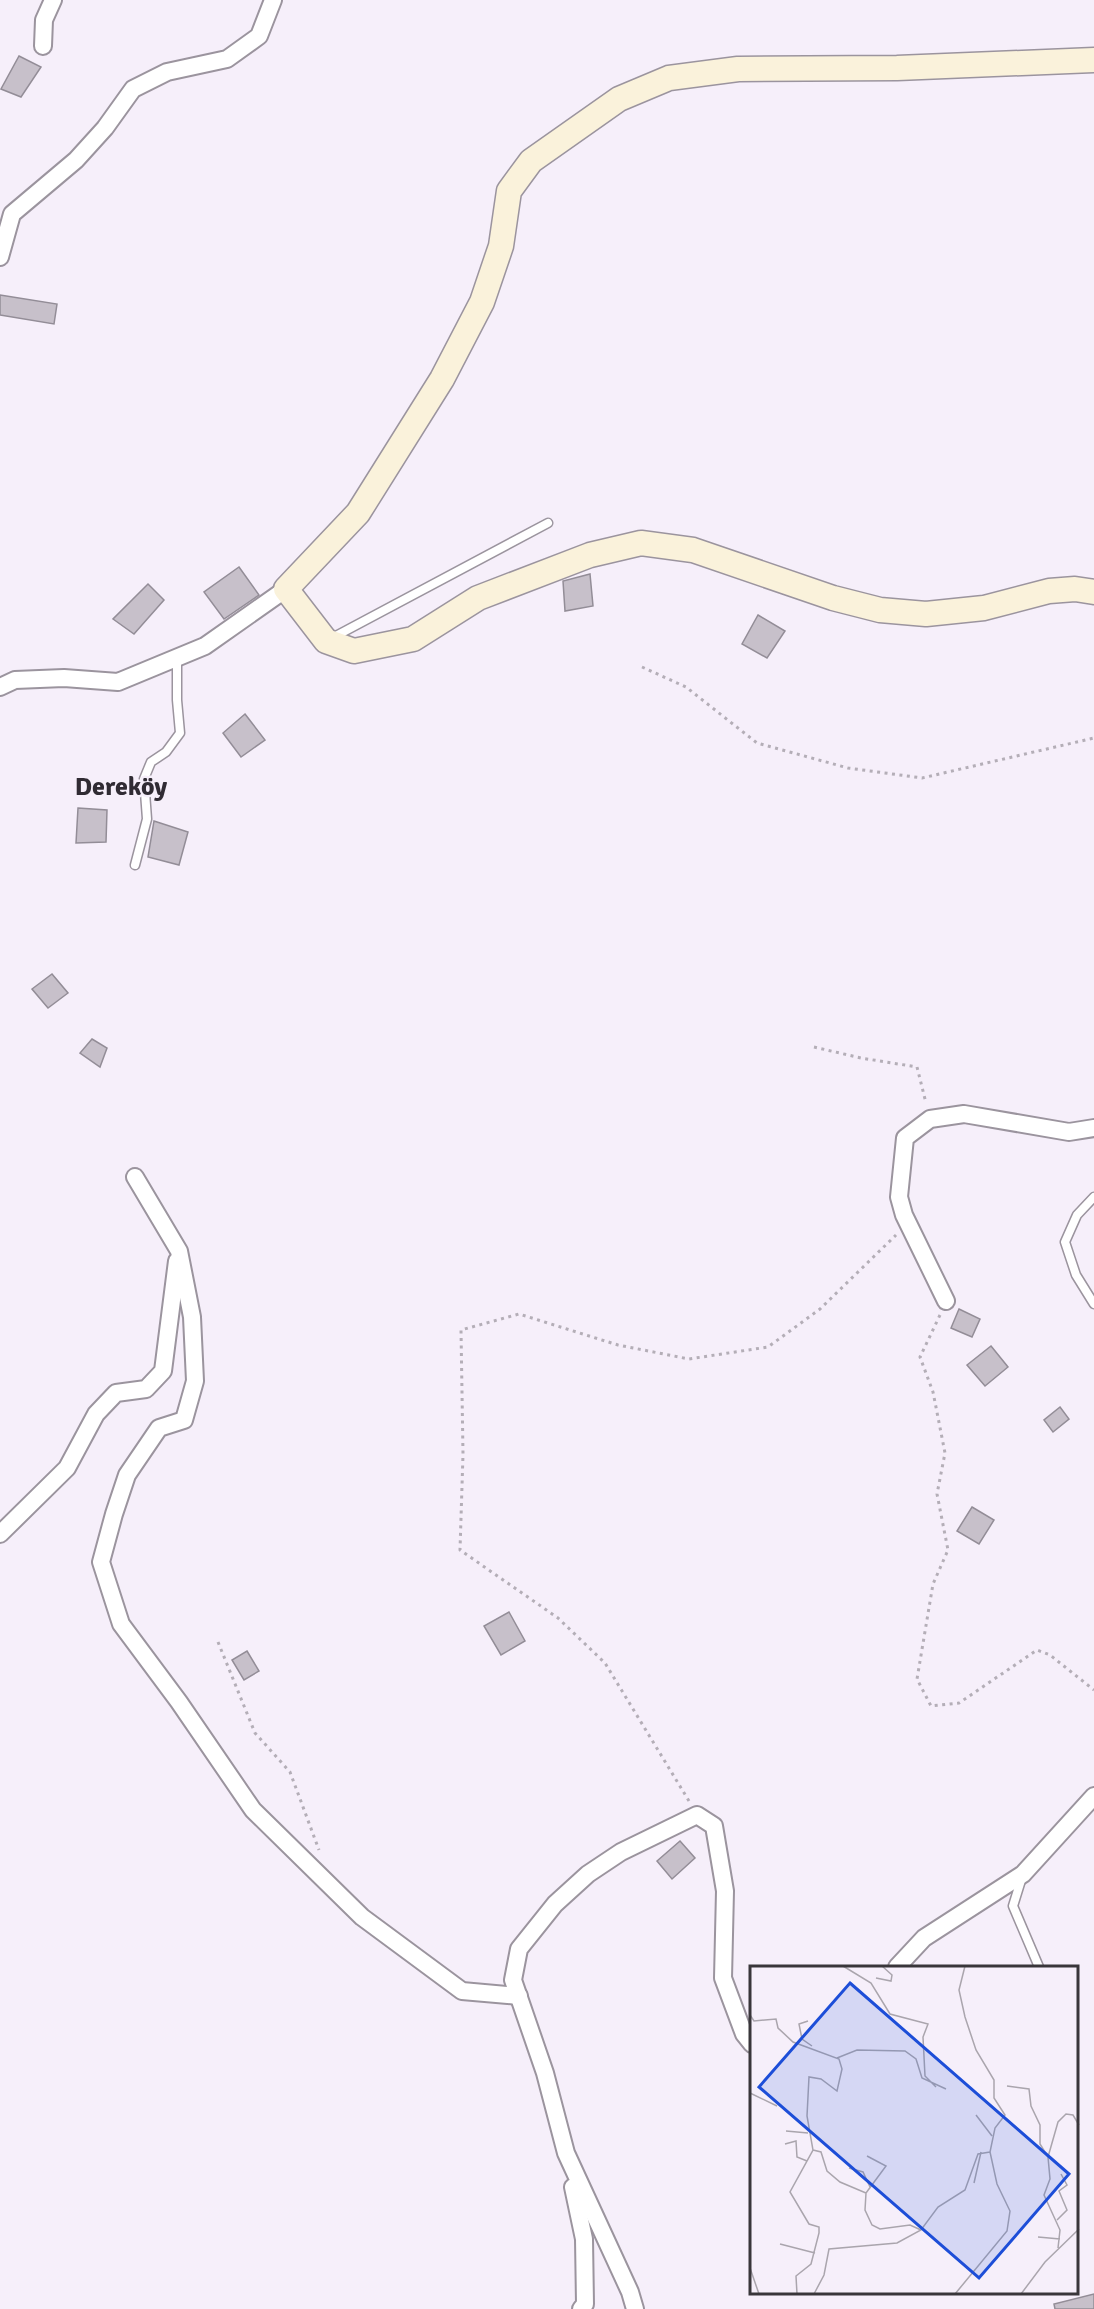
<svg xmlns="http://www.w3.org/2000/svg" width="1094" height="2309" font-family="Signika,sans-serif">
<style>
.building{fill:#c7c0ca;stroke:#938d97;stroke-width:1.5}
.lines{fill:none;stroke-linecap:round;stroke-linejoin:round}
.lane-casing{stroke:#9b949e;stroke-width:11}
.street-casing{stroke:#9b949e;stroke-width:20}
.secondary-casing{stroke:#9b949e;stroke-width:27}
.path{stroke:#b4aeb7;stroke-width:3;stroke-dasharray:3 4.5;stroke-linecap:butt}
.lane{stroke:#fff;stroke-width:8}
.street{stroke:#fff;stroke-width:16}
.secondary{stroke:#faf2db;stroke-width:24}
.labels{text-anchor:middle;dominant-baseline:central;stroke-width:5;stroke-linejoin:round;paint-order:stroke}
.quarter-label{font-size:26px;font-weight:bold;fill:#302b33;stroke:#f6effa}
.inset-road{fill:none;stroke:#aaa5ad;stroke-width:1.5}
.view{fill:#1d4ed8;fill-opacity:0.15;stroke:#1d4ed8;stroke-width:3}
.inset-edge{fill:none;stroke:#39363a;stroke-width:3}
</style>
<rect width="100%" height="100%" fill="#f6effa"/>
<g class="building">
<polygon points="19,56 41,67 21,97 1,89"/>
<polygon points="0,295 57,304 54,324 0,315"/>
<polygon points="239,567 259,595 224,619 204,592"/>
<polygon points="590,574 593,606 565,611 563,581"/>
<polygon points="148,584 164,600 134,634 113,619"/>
<polygon points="758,615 785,631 767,658 742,644"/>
<polygon points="245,714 265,740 241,757 223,733"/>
<polygon points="78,808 107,810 106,842 76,843"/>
<polygon points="154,821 188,832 179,865 148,857"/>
<polygon points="52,974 68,993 48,1008 32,989"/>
<polygon points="92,1039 107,1048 100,1067 80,1053"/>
<polygon points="959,1309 980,1319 972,1337 951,1328"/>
<polygon points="991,1346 1008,1367 985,1386 967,1365"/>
<polygon points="1060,1407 1069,1419 1053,1432 1044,1420"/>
<polygon points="972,1507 994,1520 979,1544 957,1531"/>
<polygon points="509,1612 525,1641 501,1655 484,1626"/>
<polygon points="247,1651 259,1671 244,1680 232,1660"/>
<polygon points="680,1841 695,1858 672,1879 657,1861"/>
<polygon points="1094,2294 1094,2309 1055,2309 1054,2304"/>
</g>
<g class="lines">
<g class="lane-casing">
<g id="lane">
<polyline points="332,638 548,523"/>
<polyline points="135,865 147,819 144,779 151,762 166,752 180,733 177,700 177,658"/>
<polyline points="1094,1197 1077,1215 1065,1242 1076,1275 1094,1304"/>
<polyline points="1022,1877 1013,1906 1039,1967"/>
</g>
</g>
<g class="street-casing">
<g id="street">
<polyline points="43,46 44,20 53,0"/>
<polyline points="0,257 12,214 76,160 105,128 133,89 167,72 227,59 259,36 273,0"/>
<polyline points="0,687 15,680 64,678 118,682 205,646 286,589"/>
<polyline points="135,1177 179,1251 192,1317 195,1381 184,1420 159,1428 127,1475 114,1514 101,1562 121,1624 179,1702 253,1810 362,1917 462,1991 519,1996"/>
<polyline points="946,1301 904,1215 899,1197 905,1138 930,1119 964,1114 1069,1132 1094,1128"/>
<polyline points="0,1534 67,1468 96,1414 116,1393 146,1389 163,1371 177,1261"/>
<polyline points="897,1967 924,1938 1023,1874 1094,1796"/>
<polyline points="573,2187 584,2239 585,2304 581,2309"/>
<polyline points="635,2309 630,2292 566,2153 545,2073 513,1980 519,1949 555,1904 588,1874 621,1852 697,1815 714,1826 725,1891 723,1978 744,2034 752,2044"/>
</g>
</g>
<g class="secondary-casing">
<polyline id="secondary" points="1094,60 897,68 738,69 669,78 619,99 531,161 509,191 501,246 482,302 442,379 358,513 286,589 326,641 354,651 413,639 478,598 590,555 641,543 693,550 833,598 880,610 926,614 984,608 1049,591 1075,589 1094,592"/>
</g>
<g class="path">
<polyline points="642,667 686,687 757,743 848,768 922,778 1094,738"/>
<polyline points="814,1047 861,1058 917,1067 926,1103"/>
<polyline points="940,1315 920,1357 933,1392 945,1453 937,1494 948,1550 933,1584 917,1679 931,1706 959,1703 1037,1650 1050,1655 1094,1690"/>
<polyline points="218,1642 255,1733 290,1772 319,1850"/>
<polyline points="689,1801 605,1663 558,1618 460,1550 463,1454 461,1330 519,1314 618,1345 689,1359 768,1347 820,1309 896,1235"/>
</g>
<use href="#lane" class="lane"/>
<use href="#street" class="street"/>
<use href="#secondary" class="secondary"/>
</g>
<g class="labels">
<g class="quarter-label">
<text x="121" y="787">Dereköy</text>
</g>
</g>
<g transform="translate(750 1966)">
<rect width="328" height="328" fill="#f6effa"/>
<path class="inset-road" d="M93 0 121 17 140 48 178 58 173 71 175 110 186 121M126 12 141 15 142 9 132 0M0 49 4 55 26 53 28 62 43 76 89 93 92 103 87 125 71 113 59 111 57 150 63 184 40 226 59 258 69 261V267L61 298 46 310 47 328M58 55 49 58 52 73 62 80M87 92 107 84 155 85 166 93 172 112 196 123M257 120 279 123 281 140 290 159V178L298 191 300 213 294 229 310 264 308 282M0 127 27 140M226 149 242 170M36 165 58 167M35 178 46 175 47 191 57 195M63 184 71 186 77 205 90 216 116 227 115 244 122 259 130 263 160 259 171 264M298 191 308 156 316 148 323 149 329 159M99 202 113 206 120 221M224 217 231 186M116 227 136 200 117 190M307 254 317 244 309 225 317 219 311 208M288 271 310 273M30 278 65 287M0 302 9 328M64 328 74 309 79 283 147 277 171 264 188 241 215 224 228 188 240 186M205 328 257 265 260 245 247 218 240 186 245 162 255 149 244 132V114L226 84 215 51 209 24 215 0M271 328 295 296 329 263"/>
<path class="view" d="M100 17 319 208 229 312 9 121Z"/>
<rect width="328" height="328" class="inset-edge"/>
</g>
</svg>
